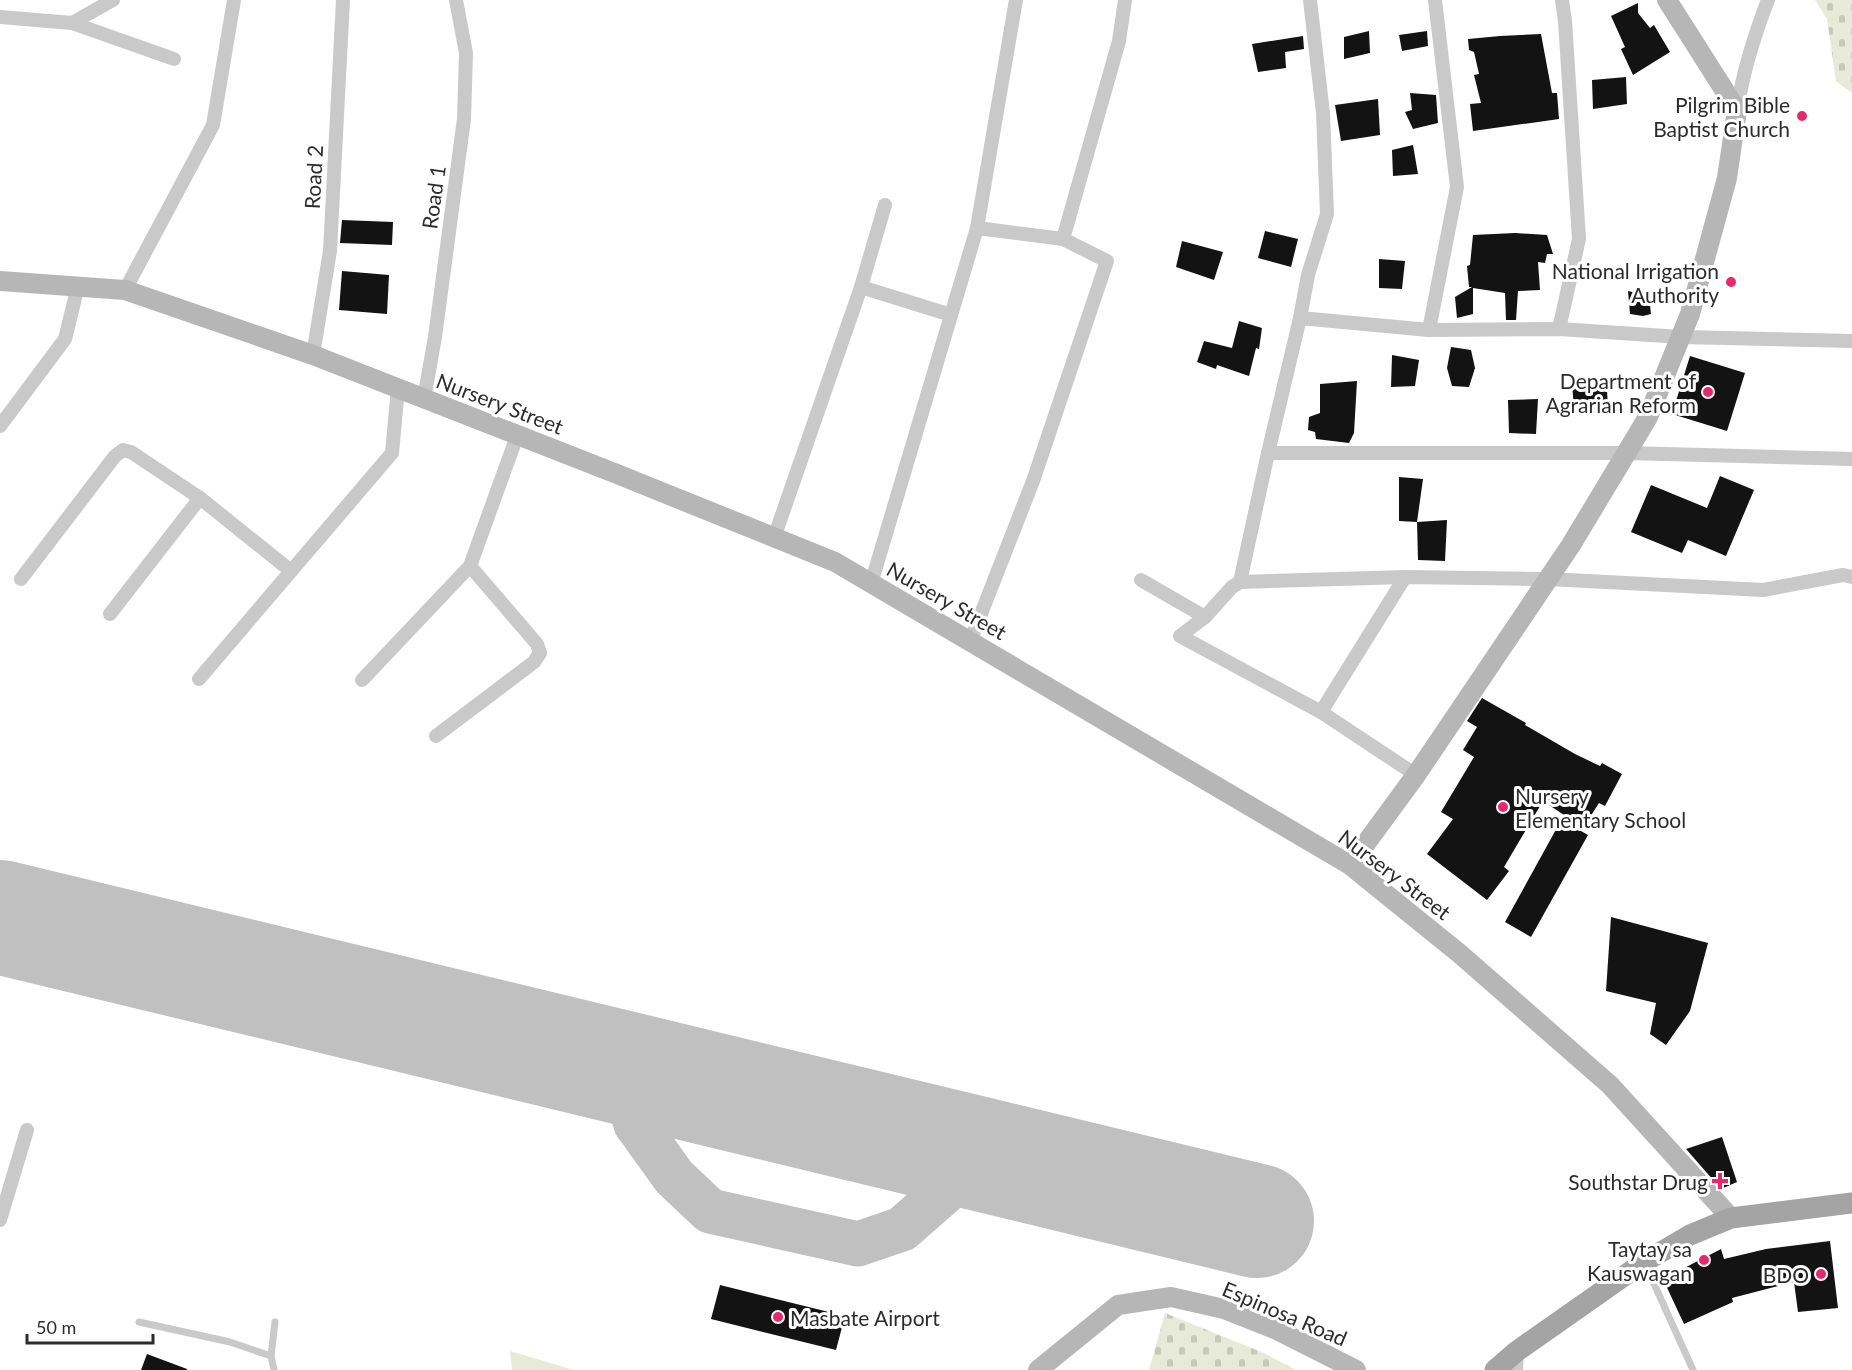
<svg xmlns="http://www.w3.org/2000/svg" width="1852" height="1370" font-family="Lato,sans-serif">
<style>
.cemetery{fill:url(#cemetery-stones)}
.pitch{fill:#e7ead8}
.lines{fill:none;stroke-linecap:round;stroke-linejoin:round}
.taxiway{stroke:#c0c0c0;stroke-width:45}
.runway{stroke:#c0c0c0;stroke-width:114}
.building{fill:#131313}
.lane{stroke:#c9c9c9;stroke-width:7}
.street{stroke:#c9c9c9;stroke-width:14}
.secondary{stroke:#b6b6b6;stroke-width:20}
.primary{stroke:#a4a4a4;stroke-width:21}
.poi-dot{fill:#e9276e;stroke:#fff;stroke-width:2}
.labels{text-anchor:middle;dominant-baseline:central;stroke-width:6;stroke-linejoin:round;paint-order:stroke}
.poi-label{font-size:21px;fill:#2c2c2c;stroke:#fff;text-anchor:end}
.street-label{font-size:21px;fill:#2c2c2c;stroke:#fff}
</style>
<defs>
<pattern id="cemetery-stones" width="16" height="16" patternUnits="userSpaceOnUse" patternTransform="scale(1.5)"><rect width="16" height="16" fill="#e7ead8"/><path d="M2 7V4a2 2 0 0 1 4 0v3zM10 15v-3a2 2 0 0 1 4 0v3z" fill="#c6c9ba"/></pattern>
</defs>
<rect width="100%" height="100%" fill="#fff"/>
<g class="cemetery">
<polygon points="1815,0 1852,0 1852,93 1836,81 1827,19"/>
<polygon points="1165,1313 1264,1353 1296,1370 1149,1370"/>
</g>
<polygon class="pitch" points="510,1351 574,1370 512,1370"/>
<g class="lines">
<g class="taxiway">
<path d="M613 1066 622 1078 636 1124 674 1177 710 1211 858 1244 902 1229 950 1187C956 1171 948 1159 940 1145"/>
<polyline points="636,1124 644,1100 669,1079"/>
<polyline points="950,1187 1001,1159"/>
</g>
<polyline class="runway" points="0,917 1257,1221"/>
</g>
<g class="building">
<polygon points="1638,3 1638,13 1650,28 1654,25 1670,52 1633,75 1621,49 1625,47 1611,16"/>
<polygon points="1369,31 1370,53 1344,59 1344,37"/>
<polygon points="1427,31 1428,46 1402,51 1399,35"/>
<polygon points="1541,34 1552,93 1557,93 1559,119 1473,131 1470,104 1481,103 1474,75 1479,74 1474,52 1469,50 1468,39 1500,36"/>
<polygon points="1303,36 1304,49 1285,52 1286,68 1258,72 1252,44"/>
<polygon points="1626,77 1627,104 1593,109 1592,80"/>
<polygon points="1410,93 1436,95 1438,123 1413,129 1405,112 1412,110"/>
<polygon points="1378,99 1380,135 1341,141 1335,105"/>
<polygon points="1413,145 1418,174 1393,176 1392,150"/>
<polygon points="342,220 393,222 392,245 340,243"/>
<polygon points="1265,231 1298,239 1291,267 1258,258"/>
<polygon points="1515,233 1547,235 1553,254 1547,254 1545,263 1538,262 1540,290 1518,291 1516,320 1506,320 1505,293 1473,288 1473,314 1457,318 1455,297 1472,287 1469,287 1467,266 1470,265 1473,235"/>
<polygon points="1182,241 1223,252 1214,280 1176,267"/>
<polygon points="1379,259 1405,261 1402,289 1379,288"/>
<polygon points="342,271 389,275 387,314 339,310"/>
<polygon points="1628,291 1649,296 1651,314 1643,316 1630,314"/>
<polygon points="1239,321 1262,328 1259,349 1256,348 1249,376 1217,365 1216,369 1197,362 1204,341 1232,348"/>
<polygon points="1451,347 1471,350 1475,368 1469,387 1452,386 1447,368"/>
<polygon points="1392,355 1419,360 1415,386 1391,387"/>
<polygon points="1690,356 1745,373 1727,431 1672,414"/>
<polygon points="1357,381 1354,433 1349,443 1316,439 1315,432 1308,430 1309,417 1320,413 1320,384"/>
<polygon points="1572,383 1607,390 1608,409 1574,409"/>
<polygon points="1538,399 1536,434 1509,433 1508,400"/>
<polygon points="1720,476 1754,490 1726,556 1688,540 1682,553 1631,532 1651,485 1707,508"/>
<polygon points="1399,477 1423,479 1417,522 1399,521"/>
<polygon points="1447,520 1445,561 1418,560 1417,522"/>
<polygon points="1482,698 1526,723 1525,725 1575,754 1600,766 1602,763 1622,774 1605,806 1599,803 1581,831 1588,835 1531,937 1505,922 1564,815 1543,801 1504,867 1509,871 1487,900 1427,854 1453,819 1441,812 1474,757 1463,750 1477,727 1467,721"/>
<polygon points="1611,917 1708,943 1690,1011 1666,1045 1650,1034 1656,1003 1606,991"/>
<polygon points="1722,1137 1737,1182 1721,1189 1686,1149"/>
<polygon points="1830,1241 1838,1308 1798,1312 1794,1282 1732,1298 1733,1302 1684,1324 1663,1279 1721,1249 1724,1259 1766,1249"/>
<polygon points="720,1285 845,1316 836,1350 711,1319"/>
<polygon points="147,1354 187,1369 187,1370 141,1370"/>
</g>
<g class="lines">
<g class="lane">
<polyline points="1646,1266 1693,1370"/>
<polyline points="139,1322 230,1342 271,1356"/>
<polyline points="274,1370 271,1356 275,1322"/>
</g>
<g class="street">
<polyline points="1435,0 1457,187 1429,330 1559,329 1681,337 1852,341"/>
<polyline points="0,17 72,23 113,0"/>
<polyline points="72,23 174,59"/>
<path d="M1737 110C1743 72 1754 36 1768 0"/>
<polyline points="977,228 1063,239"/>
<polyline points="861,287 951,315"/>
<polyline points="125,290 213,125 234,0"/>
<polyline points="1300,318 1308,275 1327,214 1323,113 1310,0"/>
<polyline points="1559,329 1579,239 1565,21 1562,0"/>
<polyline points="313,355 330,251 343,0"/>
<polyline points="424,399 435,337 464,119 466,53 456,0"/>
<polyline points="0,426 65,339 78,286"/>
<polyline points="1268,453 1626,453 1852,459"/>
<polyline points="774,538 861,287 885,205"/>
<polyline points="21,579 115,456 123,450 131,452 200,498 291,571"/>
<polyline points="1141,580 1205,617 1232,587 1240,582 1268,453 1300,318 1429,330"/>
<polyline points="1240,582 1405,577 1548,579 1763,590 1843,575 1852,577"/>
<polyline points="871,584 977,228 1016,0"/>
<polyline points="110,614 200,498"/>
<polyline points="1205,617 1180,636 1321,712 1405,577"/>
<polyline points="970,642 1033,481 1107,261 1063,239 1119,41 1125,0"/>
<polyline points="199,679 392,453 398,388"/>
<polyline points="362,680 470,566 517,436"/>
<polyline points="1321,712 1416,775"/>
<polyline points="436,736 534,662 540,653 537,644 470,566"/>
<polyline points="0,1220 27,1130"/>
<polyline points="1516,1370 1517,1351"/>
</g>
<g class="secondary">
<polyline points="0,281 125,290 313,355 617,474 835,562 1350,865 1460,954 1610,1085 1731,1218"/>
<polyline points="1350,865 1416,775 1571,545 1648,417 1690,314 1727,178 1737,110 1667,0"/>
<polyline points="1038,1370 1118,1305 1171,1297 1224,1309 1277,1330 1356,1370"/>
</g>
<polyline class="primary" points="1495,1370 1517,1351 1644,1262 1690,1235 1731,1218 1852,1203"/>
</g>
<g class="poi-dot">
<circle cx="1802" cy="116" r="6"/>
<circle cx="1731" cy="282" r="6"/>
<circle cx="1708" cy="392" r="6"/>
<circle cx="1503" cy="807" r="6"/>
<path d="M1717 1172h6v6h6v6h-6v6h-6v-6h-6v-6h6z"/>
<circle cx="1704" cy="1260" r="6"/>
<circle cx="1821" cy="1274" r="6"/>
<circle cx="778" cy="1317" r="6"/>
</g>
<g class="labels">
<g class="poi-label">
<text x="1790" y="104">Pilgrim Bible<tspan x="1790" dy="24">Baptist Church</tspan></text>
<text x="1719" y="270">National Irrigation<tspan x="1719" dy="24">Authority</tspan></text>
<text x="1696" y="380">Department of<tspan x="1696" dy="24">Agrarian Reform</tspan></text>
<text x="1515" y="795" text-anchor="start">Nursery<tspan x="1515" dy="24">Elementary School</tspan></text>
<text x="1708" y="1181">Southstar Drug</text>
<text x="1692" y="1248">Taytay sa<tspan x="1692" dy="24">Kauswagan</tspan></text>
<text x="1809" y="1274">BDO</text>
<text x="790" y="1317" text-anchor="start">Masbate Airport</text>
</g>
<g class="street-label">
<text transform="translate(313 177) rotate(-87)">Road 2</text>
<text transform="translate(433 197) rotate(-82)">Road 1</text>
<text transform="translate(500 403) rotate(21)">Nursery Street</text>
<text transform="translate(947 600) rotate(30)">Nursery Street</text>
<text transform="translate(1395 874) rotate(37)">Nursery Street</text>
<text transform="translate(1285 1313) rotate(23)">Espinosa Road</text>
</g>
</g>
<path d="M27 1334v9h126v-9" fill="none" stroke="#2c2c2c" stroke-width="3"/>
<text x="36" y="1334" font-size="18" fill="#2c2c2c" stroke="#ffffff" stroke-width="4.5" paint-order="stroke">50 m</text>
</svg>
